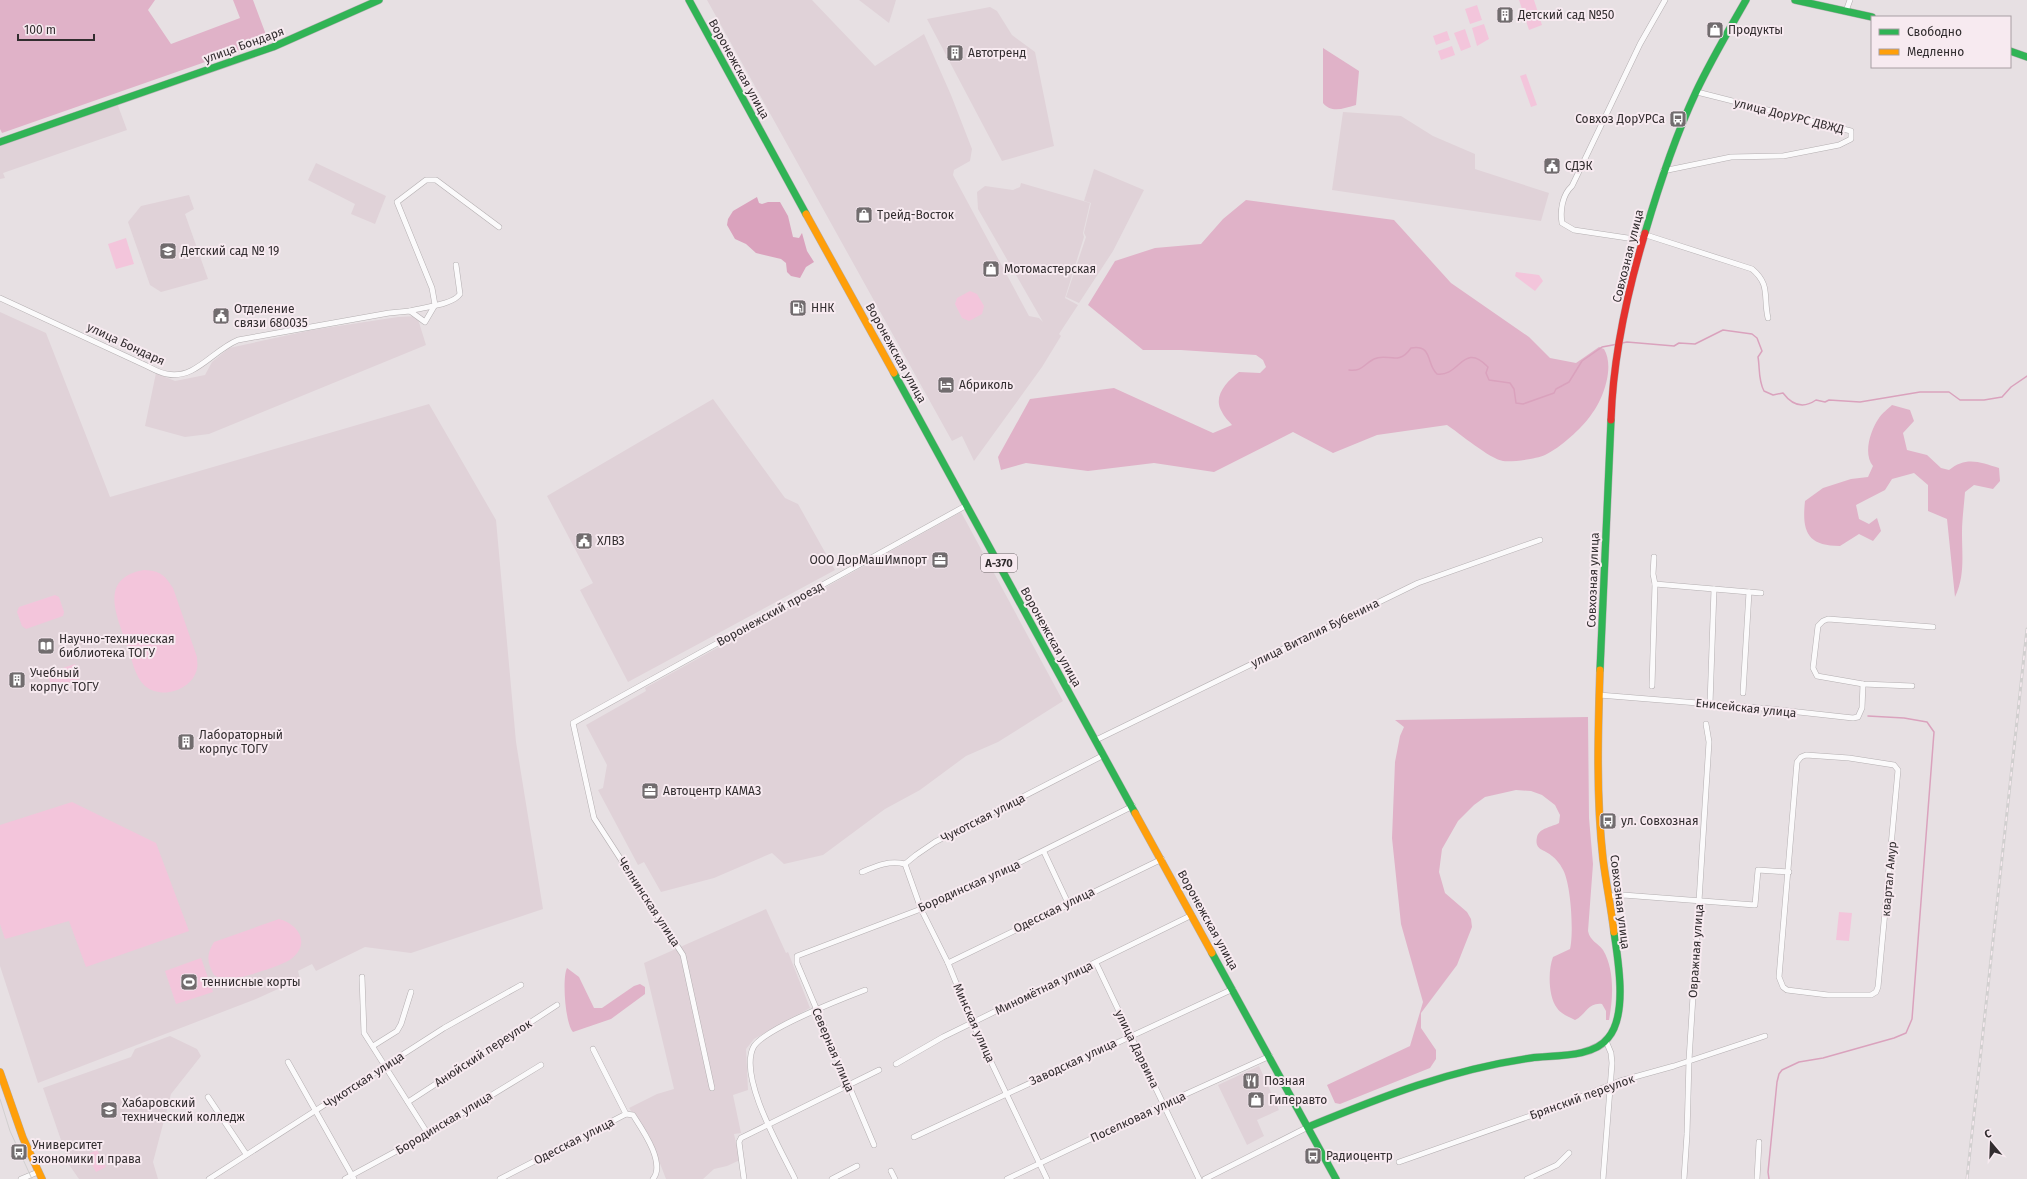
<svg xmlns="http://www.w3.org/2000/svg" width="2027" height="1179" font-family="'Fira Sans',sans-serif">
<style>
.built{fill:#e0d2d8}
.green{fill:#f3c5db}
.forest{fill:#e0b2c8}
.water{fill:#daa2bd}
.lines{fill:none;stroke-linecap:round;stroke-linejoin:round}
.stream{stroke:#daa2bd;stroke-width:1.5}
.street-casing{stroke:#b4afb1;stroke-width:6}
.fast-casing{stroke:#b4afb1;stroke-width:8}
.slow-casing{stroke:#b4afb1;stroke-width:8}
.jam-casing{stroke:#b4afb1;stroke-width:8}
.street{stroke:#fbfafb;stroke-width:5}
.fast{stroke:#30b455;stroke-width:7}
.slow{stroke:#ff9f0a;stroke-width:7}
.jam{stroke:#e5322d;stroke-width:7}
.tram{stroke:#d1cfcf;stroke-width:1}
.rail-casing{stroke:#d1cfcf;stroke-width:3}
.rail{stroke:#f7eaf0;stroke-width:1.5;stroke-dasharray:4.5;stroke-linecap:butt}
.labels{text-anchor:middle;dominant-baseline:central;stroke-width:4;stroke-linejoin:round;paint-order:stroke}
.shield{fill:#f7eaf0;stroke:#6d6669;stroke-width:1}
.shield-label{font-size:11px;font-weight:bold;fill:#322d2f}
.poi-label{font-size:12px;fill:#322d2f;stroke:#f7eaf0;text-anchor:start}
.street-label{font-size:12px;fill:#322d2f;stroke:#f7eaf0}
</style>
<rect width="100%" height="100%" fill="#e7e0e3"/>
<g class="built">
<polygon points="707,0 812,0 875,66 924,34 951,95 972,149 970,161 954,170 953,175 1029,316 1039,318 1043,322 978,209 977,192 985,186 1013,190 1020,187 1021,183 1090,203 1083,233 1084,237 1065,298 1078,305 1059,334 1061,336 1042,367 974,461 962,436 952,441"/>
<polygon points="859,0 896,0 889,23"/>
<polygon points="990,7 997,11 1012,35 1035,52 1054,146 1002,161 927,19"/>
<polygon points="117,103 127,130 3,173 5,178 0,179 0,145"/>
<polygon points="1343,112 1401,116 1433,136 1475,154 1475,169 1549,193 1541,221 1332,190"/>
<polygon points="316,163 386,196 375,224 351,214 355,204 308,180"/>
<polygon points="1094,169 1144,190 1113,251 1079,303 1066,297 1086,237 1084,233 1091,203 1084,201"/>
<polygon points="189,195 194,209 185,214 208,279 161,292 150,285 128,222 141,206"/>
<polygon points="0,312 46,333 110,497 429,404 496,520 516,742 543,909 411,953 365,947 316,971 312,964 298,971 300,979 256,999 38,1083 0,966"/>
<polygon points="417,316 426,345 209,434 185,437 145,426 156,373 175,381 205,375 212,362 229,348 312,330 398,317"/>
<polygon points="713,399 785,498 798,504 835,570 628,682 580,590 593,583 547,496"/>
<polygon points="961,512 1063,701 998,742 966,756 920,790 885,809 823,855 784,864 772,853 714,878 661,892 644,862 638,865 598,790 603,788 607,765 586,725 646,691 645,688"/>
<polygon points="766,909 786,953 788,952 810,1008 754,1039 746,1049 748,1090 733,1095 741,1133 734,1134 740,1160 727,1166 714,1169 703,1179 666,1179 649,1135 629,1108 657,1094 674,1089 644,963"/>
<polygon points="170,1036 197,1049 201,1056 171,1094 153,1162 158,1179 79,1179 70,1166 43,1088 131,1057 135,1049"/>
<polygon points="1259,1066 1279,1110 1257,1120 1264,1136 1247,1145 1218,1085"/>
</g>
<g class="green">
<polygon points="1519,0 1534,0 1542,25 1529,30"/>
<polygon points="1477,5 1482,20 1470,24 1465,9"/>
<polygon points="1484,24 1489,39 1477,46 1472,28"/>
<polygon points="1465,29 1471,47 1461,51 1454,33"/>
<polygon points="1447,31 1450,40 1436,45 1433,36"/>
<polygon points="1452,46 1455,55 1441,60 1438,51"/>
<polygon points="1526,74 1537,105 1531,107 1520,76"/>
<polygon points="126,238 134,264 116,269 108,244"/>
<polygon points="1516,272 1539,275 1543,281 1535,291 1515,276"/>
<polygon points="970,291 977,294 984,306 982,314 969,321 962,318 955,304 957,298"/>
<path d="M144 570C160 571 164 574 173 588L197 657C197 661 198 666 197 669 192 690 162 700 145 686 134 676 132 658 127 645 117 616 98 578 144 570Z"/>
<polygon points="55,595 59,597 64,612 63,616 26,629 22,626 17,612 19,607"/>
<polygon points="75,664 80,679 52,688 47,673"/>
<polygon points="72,802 156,843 189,931 86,967 69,921 5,939 0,924 0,825"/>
<polygon points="1839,912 1852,913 1849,941 1836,940"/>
<path d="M279 919C299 924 311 944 291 959 284 965 242 978 232 979 226 981 220 978 214 975 207 962 206 955 214 942Z"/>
<polygon points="201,958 213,992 176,1004 165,971"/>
<polygon points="97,1150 106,1167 96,1172 87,1155"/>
</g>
<g class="forest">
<polygon points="0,0 155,0 148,10 171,44 240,18 233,0 253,0 268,40 2,133 0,129"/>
<path d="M1323 48 1359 71 1356 105C1344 108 1332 114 1323 103Z"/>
<path d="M1246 200 1394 220 1451 283 1529 337 1550 358 1576 363 1599 347 1604 349C1615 367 1603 400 1591 415 1582 428 1560 448 1545 455 1536 459 1513 462 1503 461 1490 459 1459 433 1447 425L1377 435 1333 453 1293 432 1214 472 1154 463 1088 471 1026 463 1001 470 998 457 1030 399 1114 388 1213 433 1232 425C1229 421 1224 417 1222 412 1212 397 1227 381 1239 372L1260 373 1266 367 1263 360 1256 355 1181 350H1143L1088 305 1115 261 1155 248 1201 244 1223 219Z"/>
<path d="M1892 405 1910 410 1914 421 1903 433 1907 450 1927 455 1941 468 1949 470C1966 456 1980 462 1999 468L2000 481 1993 489 1974 485 1965 492C1964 506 1962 519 1962 533 1962 556 1965 576 1955 597L1947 519 1928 511V485L1914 473 1892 479 1885 490 1856 505 1859 519 1869 524 1877 518 1881 531 1873 541 1859 534 1840 546C1806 546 1802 530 1805 501L1823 488 1851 479 1868 477 1873 466C1863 454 1870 431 1879 418 1882 413 1888 409 1892 405Z"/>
<path d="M1588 717 1589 818 1593 864 1588 931C1590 941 1598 943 1603 950 1615 970 1613 999 1609 1020H1606V1011L1602 1004C1588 1002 1586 1015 1575 1020 1569 1017 1561 1014 1557 1008 1548 996 1548 970 1553 957L1570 949C1574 933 1571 881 1562 868 1560 864 1556 859 1552 856 1545 849 1534 851 1537 837 1539 828 1552 827 1559 823L1560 815 1555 805 1542 795 1531 791 1516 790 1485 797 1474 805 1458 821 1442 849 1439 872 1445 893 1467 912 1471 919 1472 927 1457 965 1421 1013V1028L1436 1050V1059L1430 1068 1340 1104 1335 1103 1327 1085 1410 1046 1423 1002 1401 924 1392 838 1395 762 1400 736 1404 727 1395 720Z"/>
<path d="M567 968 579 977 594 1008H602L634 986 640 984 645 987V994L611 1019 573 1032C565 1023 562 978 567 968Z"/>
</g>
<polygon class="water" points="757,197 759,203 762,204 768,202 780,202 788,216 793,237 799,238 802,233 807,251 814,262 806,267 800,278 791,276 787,272 786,263 781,259 756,253 746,244 735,239 727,225 728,219 733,211"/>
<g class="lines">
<g class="stream">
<path d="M1622 343 1627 342 1674 346 1679 343 1695 344 1723 330 1752 334 1757 338 1762 351 1758 357C1760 368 1758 380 1764 391L1773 395 1783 393C1792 405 1803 409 1816 400L1825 402 1829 400 1860 402 1920 392H1949L1960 400H1984L2002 397 2011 387 2027 376"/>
<path d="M1349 370C1362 372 1364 364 1374 359 1387 352 1398 367 1411 348 1433 344 1426 364 1437 374 1460 377 1463 341 1488 367L1486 373 1489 380 1510 383 1514 389 1516 403 1523 404 1554 393 1556 389 1569 382 1582 361 1602 347 1618 344"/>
<polyline points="1769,1179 1768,1172 1777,1082 1779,1074 1782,1070 1799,1062 1823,1058 1894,1038 1906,1033 1912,1019 1934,732 1927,722 1904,718 1868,716"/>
</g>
<g class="street-casing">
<g id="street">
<polyline points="1846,11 1850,0"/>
<polyline points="1663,171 1731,157 1783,156 1839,145 1851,139 1851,131 1697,92"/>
<path d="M1643 234 1752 269C1771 285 1763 297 1768 318"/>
<path d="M1641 240 1574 230 1562 223C1560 211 1562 195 1572 186L1640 44 1665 0"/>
<path d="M0 298 147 366C153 369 160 373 167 374 195 380 213 350 238 340L389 313 410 311 425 322 435 305 432 288 397 202 426 180H436L499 227"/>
<path d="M410 311C423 307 453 305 460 294L456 265"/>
<polyline points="1655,584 1761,593"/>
<polyline points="1652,686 1655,584 1653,574 1654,557"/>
<polyline points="1912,686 1863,684 1817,676 1813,668 1818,626 1823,621 1828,619 1933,627"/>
<polyline points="1743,693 1749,592"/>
<polyline points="1599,695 1772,709 1853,718 1858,717 1862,708 1863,684"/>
<polyline points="1710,704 1714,589"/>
<polyline points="1096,740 1418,583 1540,540"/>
<polygon points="1806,755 1849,758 1894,765 1898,770 1878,987 1876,992 1871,995 1828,995 1787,990 1783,987 1779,977 1797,762 1801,757"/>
<polyline points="1044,852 1068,903"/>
<polyline points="905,864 921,909 948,963 972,1022 1047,1179"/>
<path d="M862 872C876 866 889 860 905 864L916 855 935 842 1104 755"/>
<polyline points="1610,896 1623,895 1755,905 1758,870 1789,872"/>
<polyline points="948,963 1162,859"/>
<polyline points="1096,963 1199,1179"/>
<polyline points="362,977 364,1033 428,1134"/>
<polyline points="373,1046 397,1031 401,1024 411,992"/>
<path d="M593 1049 626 1114 633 1115C642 1129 666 1163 653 1179"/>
<polyline points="288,1062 354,1179"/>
<polyline points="896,1064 943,1037 1192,915"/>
<polyline points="712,1088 683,955 594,818 573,723 967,505"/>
<polyline points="208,1097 246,1154"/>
<polyline points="408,1102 557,1005"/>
<polyline points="914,1137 1233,989"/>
<polyline points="874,1145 797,963 797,956 942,901 1133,806"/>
<polyline points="1399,1162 1553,1108 1620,1081 1674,1066 1765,1036"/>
<polyline points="891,1171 895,1179"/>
<polyline points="21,1179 38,1172"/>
<polyline points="209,1179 444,1028 521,985"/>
<polyline points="345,1179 428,1134 541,1065"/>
<polyline points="500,1179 626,1114"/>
<polyline points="744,1179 739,1142 741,1138 879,1070"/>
<path d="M795 1179C781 1150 739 1079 753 1048 761 1030 844 998 865 990"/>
<polyline points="832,1179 857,1166"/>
<polyline points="1007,1179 1164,1104 1270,1056"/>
<polyline points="1205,1179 1308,1127"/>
<polyline points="1527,1179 1557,1165 1569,1153"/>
<polyline points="1603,1179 1612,1063 1611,1053 1606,1041"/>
<polyline points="1684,1179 1687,1134 1689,1060 1709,742 1706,724"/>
<polyline points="1757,1179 1759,1142"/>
</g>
</g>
<g class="fast-casing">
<g id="fast">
<polyline points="689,0 806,214"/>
<polyline points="1795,0 1872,17"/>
<polyline points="2010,51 2027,57"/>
<polyline points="0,142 273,47 379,0"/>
<path d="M1645 233C1659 185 1675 137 1696 92 1711 60 1729 30 1746 0"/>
<polyline points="894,373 1135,813"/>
<polyline points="1600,670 1611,420"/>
<polyline points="1212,953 1336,1179"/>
<path d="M1308 1127C1381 1097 1452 1069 1531 1058 1553 1055 1593 1058 1608 1038 1628 1015 1618 960 1614 932"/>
</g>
</g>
<g class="slow-casing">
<g id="slow">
<polyline points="806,214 894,373"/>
<path d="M1600 670C1598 732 1596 796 1603 859 1606 883 1611 907 1614 932"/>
<polyline points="1135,813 1212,953"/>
<polyline points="0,1072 23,1138 42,1179"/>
</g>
</g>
<g class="jam-casing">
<path id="jam" d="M1611 420C1613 357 1627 293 1645 233"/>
</g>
<use href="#street" class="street"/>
<use href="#fast" class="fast"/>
<use href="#slow" class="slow"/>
<use href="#jam" class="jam"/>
<polyline class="tram" points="0,1099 10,1131 32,1179"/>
<g class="rail-casing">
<polyline id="rail" points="1967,1179 2027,629"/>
</g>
<use href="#rail" class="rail"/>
</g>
<defs>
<g id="building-square" transform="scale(0.9)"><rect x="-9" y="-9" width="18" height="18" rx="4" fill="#716c6e" stroke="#f7eaf0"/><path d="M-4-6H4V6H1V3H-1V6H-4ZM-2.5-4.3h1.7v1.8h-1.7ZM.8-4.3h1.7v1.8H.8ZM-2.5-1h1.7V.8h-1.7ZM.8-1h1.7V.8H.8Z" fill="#fff"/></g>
<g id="shop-square" transform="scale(0.9)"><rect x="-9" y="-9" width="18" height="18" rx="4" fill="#716c6e" stroke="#f7eaf0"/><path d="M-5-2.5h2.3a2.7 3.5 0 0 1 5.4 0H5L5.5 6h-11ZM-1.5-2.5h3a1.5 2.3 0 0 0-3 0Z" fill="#fff"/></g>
<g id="bus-square" transform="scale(0.9)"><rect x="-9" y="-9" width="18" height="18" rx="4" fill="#716c6e" stroke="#f7eaf0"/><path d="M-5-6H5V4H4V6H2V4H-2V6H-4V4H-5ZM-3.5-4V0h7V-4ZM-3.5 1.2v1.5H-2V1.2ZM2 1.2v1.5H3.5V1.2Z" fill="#fff"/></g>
<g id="civic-square" transform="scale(0.9)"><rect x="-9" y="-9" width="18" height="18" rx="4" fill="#716c6e" stroke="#f7eaf0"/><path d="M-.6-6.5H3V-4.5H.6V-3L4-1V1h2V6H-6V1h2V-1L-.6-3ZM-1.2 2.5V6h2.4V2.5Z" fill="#fff"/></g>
<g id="school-square" transform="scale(0.9)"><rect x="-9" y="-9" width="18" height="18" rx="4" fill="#716c6e" stroke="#f7eaf0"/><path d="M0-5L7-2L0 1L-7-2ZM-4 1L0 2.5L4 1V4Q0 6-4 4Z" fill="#fff"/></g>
<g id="fuel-square" transform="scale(0.9)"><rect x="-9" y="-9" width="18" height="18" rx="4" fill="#716c6e" stroke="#f7eaf0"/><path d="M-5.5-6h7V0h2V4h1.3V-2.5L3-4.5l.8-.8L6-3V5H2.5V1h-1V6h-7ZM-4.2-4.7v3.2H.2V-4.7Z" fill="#fff"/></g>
<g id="hotel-square" transform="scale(0.9)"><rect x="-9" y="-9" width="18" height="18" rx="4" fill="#716c6e" stroke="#f7eaf0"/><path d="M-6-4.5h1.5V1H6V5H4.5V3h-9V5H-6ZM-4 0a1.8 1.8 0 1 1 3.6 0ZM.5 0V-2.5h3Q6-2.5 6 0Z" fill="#fff"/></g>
<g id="office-square" transform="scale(0.9)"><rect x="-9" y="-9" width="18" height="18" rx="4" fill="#716c6e" stroke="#f7eaf0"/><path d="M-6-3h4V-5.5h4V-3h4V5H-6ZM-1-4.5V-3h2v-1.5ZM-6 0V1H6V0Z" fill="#fff"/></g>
<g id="library-square" transform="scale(0.9)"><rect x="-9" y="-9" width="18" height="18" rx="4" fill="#716c6e" stroke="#f7eaf0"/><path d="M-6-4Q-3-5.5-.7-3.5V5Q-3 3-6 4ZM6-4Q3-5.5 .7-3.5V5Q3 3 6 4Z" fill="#fff"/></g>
<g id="stadium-square" transform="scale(0.9)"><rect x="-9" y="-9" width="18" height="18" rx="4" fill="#716c6e" stroke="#f7eaf0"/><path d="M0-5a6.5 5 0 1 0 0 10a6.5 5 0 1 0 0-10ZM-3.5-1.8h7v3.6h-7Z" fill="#fff"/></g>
<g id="restaurant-square" transform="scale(0.9)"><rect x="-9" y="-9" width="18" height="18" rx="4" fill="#716c6e" stroke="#f7eaf0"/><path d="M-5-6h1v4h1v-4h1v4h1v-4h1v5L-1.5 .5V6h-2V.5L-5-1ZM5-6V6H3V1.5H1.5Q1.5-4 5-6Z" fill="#fff"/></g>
<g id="university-square" transform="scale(0.9)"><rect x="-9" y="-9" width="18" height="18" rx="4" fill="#716c6e" stroke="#f7eaf0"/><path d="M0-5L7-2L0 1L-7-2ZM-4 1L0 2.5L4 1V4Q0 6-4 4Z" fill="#fff"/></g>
</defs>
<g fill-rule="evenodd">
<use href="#building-square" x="1505" y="15"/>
<use href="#shop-square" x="1715" y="30"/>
<use href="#building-square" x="955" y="53"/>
<use href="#bus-square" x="1678" y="119"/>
<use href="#civic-square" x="1552" y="166"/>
<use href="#shop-square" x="864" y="215"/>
<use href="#school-square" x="168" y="251"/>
<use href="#shop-square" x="991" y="269"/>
<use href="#fuel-square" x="798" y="308"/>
<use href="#civic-square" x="221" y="316"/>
<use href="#hotel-square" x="946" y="385"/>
<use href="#civic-square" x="584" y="541"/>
<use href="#office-square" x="940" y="560"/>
<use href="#library-square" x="46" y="646"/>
<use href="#building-square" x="17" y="680"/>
<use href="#building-square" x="186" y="742"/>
<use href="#office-square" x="650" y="791"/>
<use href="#bus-square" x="1608" y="821"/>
<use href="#stadium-square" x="189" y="982"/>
<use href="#restaurant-square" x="1251" y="1081"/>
<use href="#shop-square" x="1256" y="1100"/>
<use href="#university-square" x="109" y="1110"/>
<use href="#bus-square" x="19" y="1152"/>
<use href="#bus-square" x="1313" y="1156"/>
</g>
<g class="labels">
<rect class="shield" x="981" y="554" width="36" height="18" rx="3"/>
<g class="shield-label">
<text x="999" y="563">А-370</text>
</g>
<g class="poi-label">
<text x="1518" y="15">Детский сад №50</text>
<text x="1728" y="30">Продукты</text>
<text x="968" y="53">Автотренд</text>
<text x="1665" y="119" text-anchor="end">Совхоз ДорУPCа</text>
<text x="1565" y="166">СДЭК</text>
<text x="877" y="215">Трейд-Восток</text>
<text x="181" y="251">Детский сад № 19</text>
<text x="1004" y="269">Мотомастерская</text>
<text x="811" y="308">ННК</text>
<text x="234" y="309">Отделение<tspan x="234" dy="14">связи 680035</tspan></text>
<text x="959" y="385">Абриколь</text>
<text x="597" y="541">ХЛВЗ</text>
<text x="927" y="560" text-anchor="end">ООО ДорМашИмпорт</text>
<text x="59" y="639">Научно-техническая<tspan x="59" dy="14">библиотека ТОГУ</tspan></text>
<text x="30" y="673">Учебный<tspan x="30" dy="14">корпус ТОГУ</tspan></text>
<text x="199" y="735">Лабораторный<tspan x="199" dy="14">корпус ТОГУ</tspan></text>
<text x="663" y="791">Автоцентр КАМАЗ</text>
<text x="1621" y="821">ул. Совхозная</text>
<text x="202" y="982">теннисные корты</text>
<text x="1264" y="1081">Позная</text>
<text x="1269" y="1100">Гиперавто</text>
<text x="122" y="1103">Хабаровский<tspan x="122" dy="14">технический колледж</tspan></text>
<text x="32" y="1145">Университет<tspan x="32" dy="14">экономики и права</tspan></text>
<text x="1326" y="1156">Радиоцентр</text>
</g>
<g class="street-label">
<text transform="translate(244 45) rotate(-20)">улица Бондаря</text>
<text transform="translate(739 69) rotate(61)">Воронежская улица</text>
<text transform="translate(1789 116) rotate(14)">улица ДорУРС ДВЖД</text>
<text transform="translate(1628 256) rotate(-76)">Совхозная улица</text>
<text transform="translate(126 344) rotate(25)">улица Бондаря</text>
<text transform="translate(896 353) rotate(61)">Воронежская улица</text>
<text transform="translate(1593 580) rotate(-88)">Совхозная улица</text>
<text transform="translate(770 614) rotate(-29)">Воронежский проезд</text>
<text transform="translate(1315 633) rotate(-26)">улица Виталия Бубенина</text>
<text transform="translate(1051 637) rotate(61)">Воронежская улица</text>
<text transform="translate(1746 708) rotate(6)">Енисейская улица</text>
<text transform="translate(983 818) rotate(-27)">Чукотская улица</text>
<text transform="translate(1889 879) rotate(-85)">квартал Амур</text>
<text transform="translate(969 886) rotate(-24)">Бородинская улица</text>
<text transform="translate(649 902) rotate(57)">Челнинская улица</text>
<text transform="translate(1620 902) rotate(83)">Совхозная улица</text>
<text transform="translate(1054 910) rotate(-26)">Одесская улица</text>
<text transform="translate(1208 920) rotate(61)">Воронежская улица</text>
<text transform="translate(1696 951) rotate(-86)">Овражная улица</text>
<text transform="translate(1044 988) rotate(-26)">Миномётная улица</text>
<text transform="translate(974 1023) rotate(66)">Минская улица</text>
<text transform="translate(1137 1049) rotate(64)">улица Дарвина</text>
<text transform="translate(833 1050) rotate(67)">Северная улица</text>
<text transform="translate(483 1053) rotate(-33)">Анюйский переулок</text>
<text transform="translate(1073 1062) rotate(-25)">Заводская улица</text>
<text transform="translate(364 1080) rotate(-33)">Чукотская улица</text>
<text transform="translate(1582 1097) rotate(-20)">Брянский переулок</text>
<text transform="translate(1138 1117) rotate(-25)">Поселковая улица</text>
<text transform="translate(444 1123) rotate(-31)">Бородинская улица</text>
<text transform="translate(574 1141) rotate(-27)">Одесская улица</text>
</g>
</g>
<rect x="1871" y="16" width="140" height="52" fill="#f7eaf0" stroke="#a89ea3"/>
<rect x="1879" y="29" width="20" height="6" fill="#30b455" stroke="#a89ea3"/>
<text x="1907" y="36" font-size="12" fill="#322d2f">Свободно</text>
<rect x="1879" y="49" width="20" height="6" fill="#ff9f0a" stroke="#a89ea3"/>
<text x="1907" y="56" font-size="12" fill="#322d2f">Медленно</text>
<g transform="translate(1991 1143) rotate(341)" stroke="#f7eaf0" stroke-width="3" paint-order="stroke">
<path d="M0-3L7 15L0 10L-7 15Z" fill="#322d2f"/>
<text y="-6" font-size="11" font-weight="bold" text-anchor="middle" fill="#322d2f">С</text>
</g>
<path d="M18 34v6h76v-6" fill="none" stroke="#322d2f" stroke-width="2"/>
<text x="24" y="34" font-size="12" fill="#322d2f" stroke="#f7eaf0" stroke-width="3" paint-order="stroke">100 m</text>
</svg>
